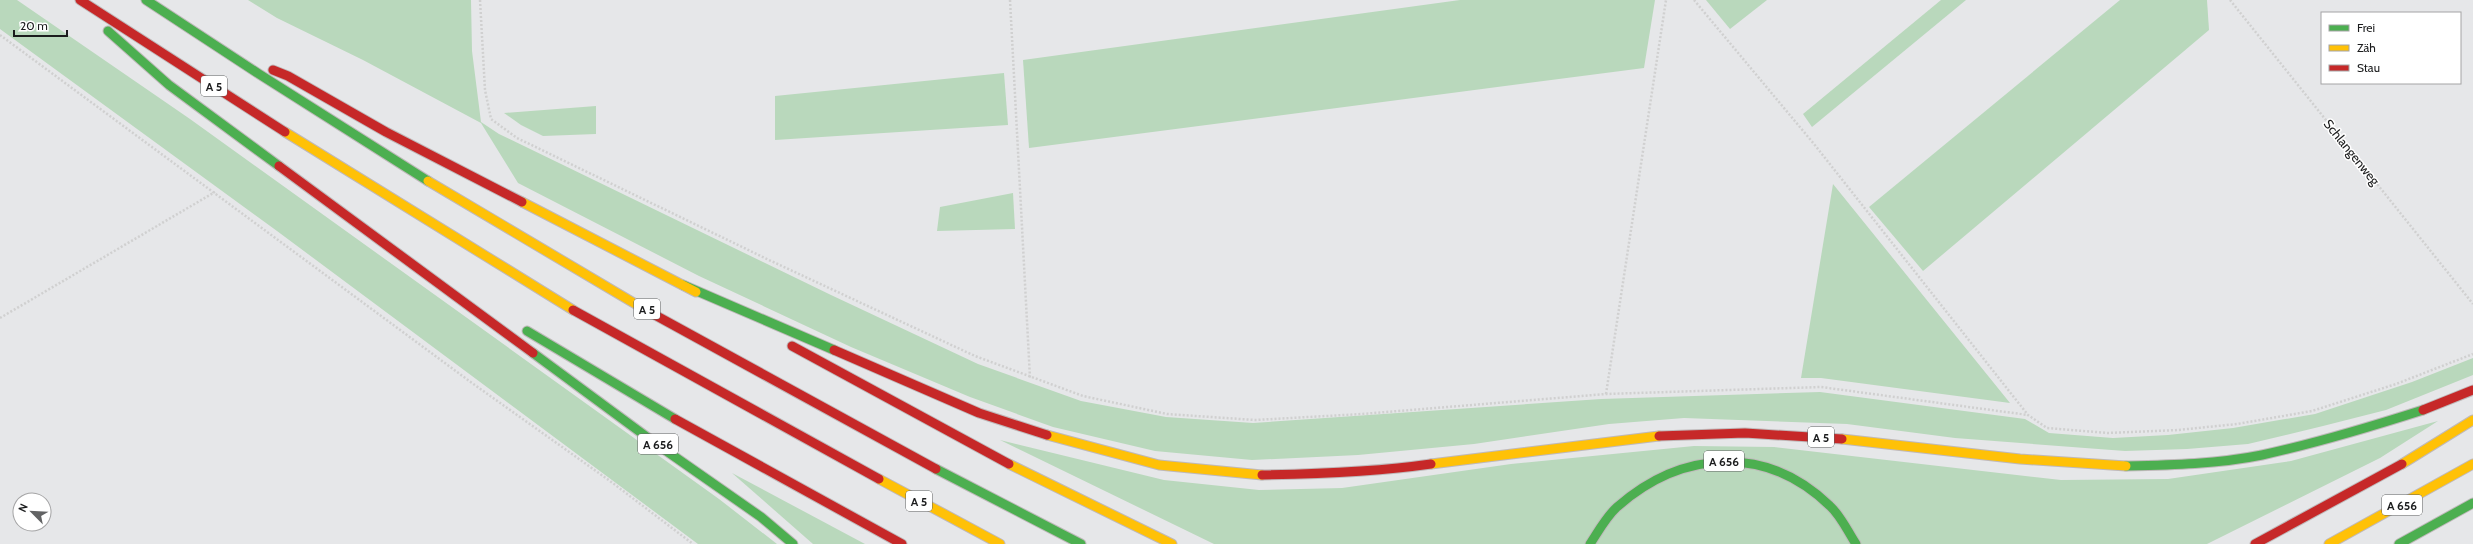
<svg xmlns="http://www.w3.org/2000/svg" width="2473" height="544" font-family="Cabin,sans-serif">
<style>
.green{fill:#b9d8bc}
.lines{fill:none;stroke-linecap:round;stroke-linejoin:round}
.fast-casing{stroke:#bfb9ba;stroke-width:11}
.slow-casing{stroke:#bfb9ba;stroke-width:11}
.jam-casing{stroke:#bfb9ba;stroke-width:11}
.path{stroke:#d0d0d0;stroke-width:2.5;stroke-dasharray:2 2;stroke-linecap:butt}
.fast{stroke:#4caf50;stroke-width:9}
.slow{stroke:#ffc107;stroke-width:9}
.jam{stroke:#c62828;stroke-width:9}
.labels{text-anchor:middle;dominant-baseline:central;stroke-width:3;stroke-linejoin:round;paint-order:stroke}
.shield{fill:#fff;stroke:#5f6061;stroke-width:1}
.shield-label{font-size:12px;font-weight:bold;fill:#1b1c1d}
.street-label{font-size:13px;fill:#1b1c1d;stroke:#fff}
</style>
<rect width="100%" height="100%" fill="#e6e7e9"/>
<g class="green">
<polygon points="0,0 17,0 190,119 719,499 777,544 698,544 277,231 0,29"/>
<polygon points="248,0 471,0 472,51 481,122 499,134 831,295 978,364 1081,401 1166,417 1253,423 1601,399 1820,392 2025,419 2049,433 2113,438 2168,435 2233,428 2315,414 2412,382 2473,358 2473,375 2386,410 2323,426 2248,444 2187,449 2125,451 1955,438 1847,424 1684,418 1609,424 1474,444 1358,455 1252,460 1155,451 1053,427 970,397 851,347 699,276 518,183 481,123 363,60 277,18"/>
<polygon points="1460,0 1655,0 1644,68 1029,148 1023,60"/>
<polygon points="1706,0 1767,0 1730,29"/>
<polygon points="1941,0 1966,0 1812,127 1803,114"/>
<polygon points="2120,0 2207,0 2209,30 1923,271 1869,207"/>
<polygon points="1004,73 1008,125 775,140 775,96"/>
<polygon points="596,106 596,134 543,136 521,125 504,113"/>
<polygon points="1833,184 2010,403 1821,378 1801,378"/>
<polygon points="1013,193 1015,229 937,231 940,207"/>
<polygon points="2438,421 2380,458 2207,544 1214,544 1000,440 1164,480 1259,490 1342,488 1511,464 1694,446 1774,447 2061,480 2168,479 2291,461"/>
<polygon points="732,473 865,544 813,544"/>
</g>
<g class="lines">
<g class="fast-casing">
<g id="fast">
<polyline points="146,0 259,74 428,181"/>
<polyline points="108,31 169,85 279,166"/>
<polyline points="683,285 834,350"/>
<polyline points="527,331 675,419"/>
<polyline points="533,353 655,443 761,517 793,544"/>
<path d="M2126 466C2171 465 2218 464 2262 455 2317 443 2370 427 2423 410"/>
<polyline points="936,469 1081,544"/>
<path d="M1590 544C1598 532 1606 517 1617 507 1682 450 1766 444 1830 506 1841 516 1848 532 1856 544"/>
<polyline points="2399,544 2473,503"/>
</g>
</g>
<g class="slow-casing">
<g id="slow">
<polyline points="285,132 573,310"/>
<polyline points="428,181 644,309"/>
<polyline points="522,202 696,292"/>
<polyline points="1047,435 1159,465 1262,475"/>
<polyline points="1842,439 2020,459 2126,466"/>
<polyline points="1009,464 1172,544"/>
<polyline points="1431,464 1659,436"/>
<polyline points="2402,464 2473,420"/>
<polyline points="879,479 1000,544"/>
<polyline points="2329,544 2473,464"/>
</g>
</g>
<g class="jam-casing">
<g id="jam">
<polyline points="80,0 285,132"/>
<polyline points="273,70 288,76 386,132 522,202"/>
<polyline points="279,166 533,353"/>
<polyline points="644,309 936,469"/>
<polyline points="573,310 879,479"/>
<polyline points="792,346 1009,464"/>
<polyline points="834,350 979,413 1047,435"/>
<polyline points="2423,410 2473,390"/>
<polyline points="675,419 902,544"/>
<polyline points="1659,436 1745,433 1842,439"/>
<path d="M1262 475C1319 474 1375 472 1431 464"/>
<polyline points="2255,544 2402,464"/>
</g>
</g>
<g class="path">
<polyline points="480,0 485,90 491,119 517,138 769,260 975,356 1083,396 1167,414 1255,420 1362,414 1606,394 1821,387 2028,415"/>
<polyline points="1010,0 1030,378"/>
<polyline points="1694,0 1814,144 2028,415 2047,428 2108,433 2178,430 2237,424 2312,411 2396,384 2473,354"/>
<polyline points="2230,0 2473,304"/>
<polyline points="0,35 472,383 610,481 693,544"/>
<polyline points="0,318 215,192"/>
<polyline points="1606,394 1666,0"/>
</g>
<use href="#fast" class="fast"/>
<use href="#slow" class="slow"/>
<use href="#jam" class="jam"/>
</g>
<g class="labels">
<g class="shield">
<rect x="201" y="76" width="26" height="20" rx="3"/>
<rect x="634" y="299" width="26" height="20" rx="3"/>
<rect x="1808" y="427" width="26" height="20" rx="3"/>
<rect x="638" y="434" width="40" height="20" rx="3"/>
<rect x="1704" y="451" width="40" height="20" rx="3"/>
<rect x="906" y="491" width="26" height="20" rx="3"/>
<rect x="2382" y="495" width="40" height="20" rx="3"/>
</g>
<g class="shield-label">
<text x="214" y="86">A 5</text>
<text x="647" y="309">A 5</text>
<text x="1821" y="437">A 5</text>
<text x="658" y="444">A 656</text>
<text x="1724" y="461">A 656</text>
<text x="919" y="501">A 5</text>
<text x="2402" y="505">A 656</text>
</g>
<g class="street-label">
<text transform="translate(2352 152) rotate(51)">Schlangenweg</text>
</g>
</g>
<rect x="2321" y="12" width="140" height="72" fill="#ffffff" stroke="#a4a4a5"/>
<rect x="2329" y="25" width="20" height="6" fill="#4caf50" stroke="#a4a4a5"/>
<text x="2357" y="32" font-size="12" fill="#1b1c1d">Frei</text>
<rect x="2329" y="45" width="20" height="6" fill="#ffc107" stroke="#a4a4a5"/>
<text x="2357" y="52" font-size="12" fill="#1b1c1d">Zäh</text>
<rect x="2329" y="65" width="20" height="6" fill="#c62828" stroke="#a4a4a5"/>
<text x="2357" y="72" font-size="12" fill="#1b1c1d">Stau</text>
<g transform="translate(32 512) rotate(294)"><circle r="19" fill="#ffffff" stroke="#a4a4a5"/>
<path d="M0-3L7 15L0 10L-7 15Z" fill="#626364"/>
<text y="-6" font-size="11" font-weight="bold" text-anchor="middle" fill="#1b1c1d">N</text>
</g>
<path d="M14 30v6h53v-6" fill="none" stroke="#1b1c1d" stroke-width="2"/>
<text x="20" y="30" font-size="12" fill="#1b1c1d" stroke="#ffffff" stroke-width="3" paint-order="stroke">20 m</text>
</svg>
